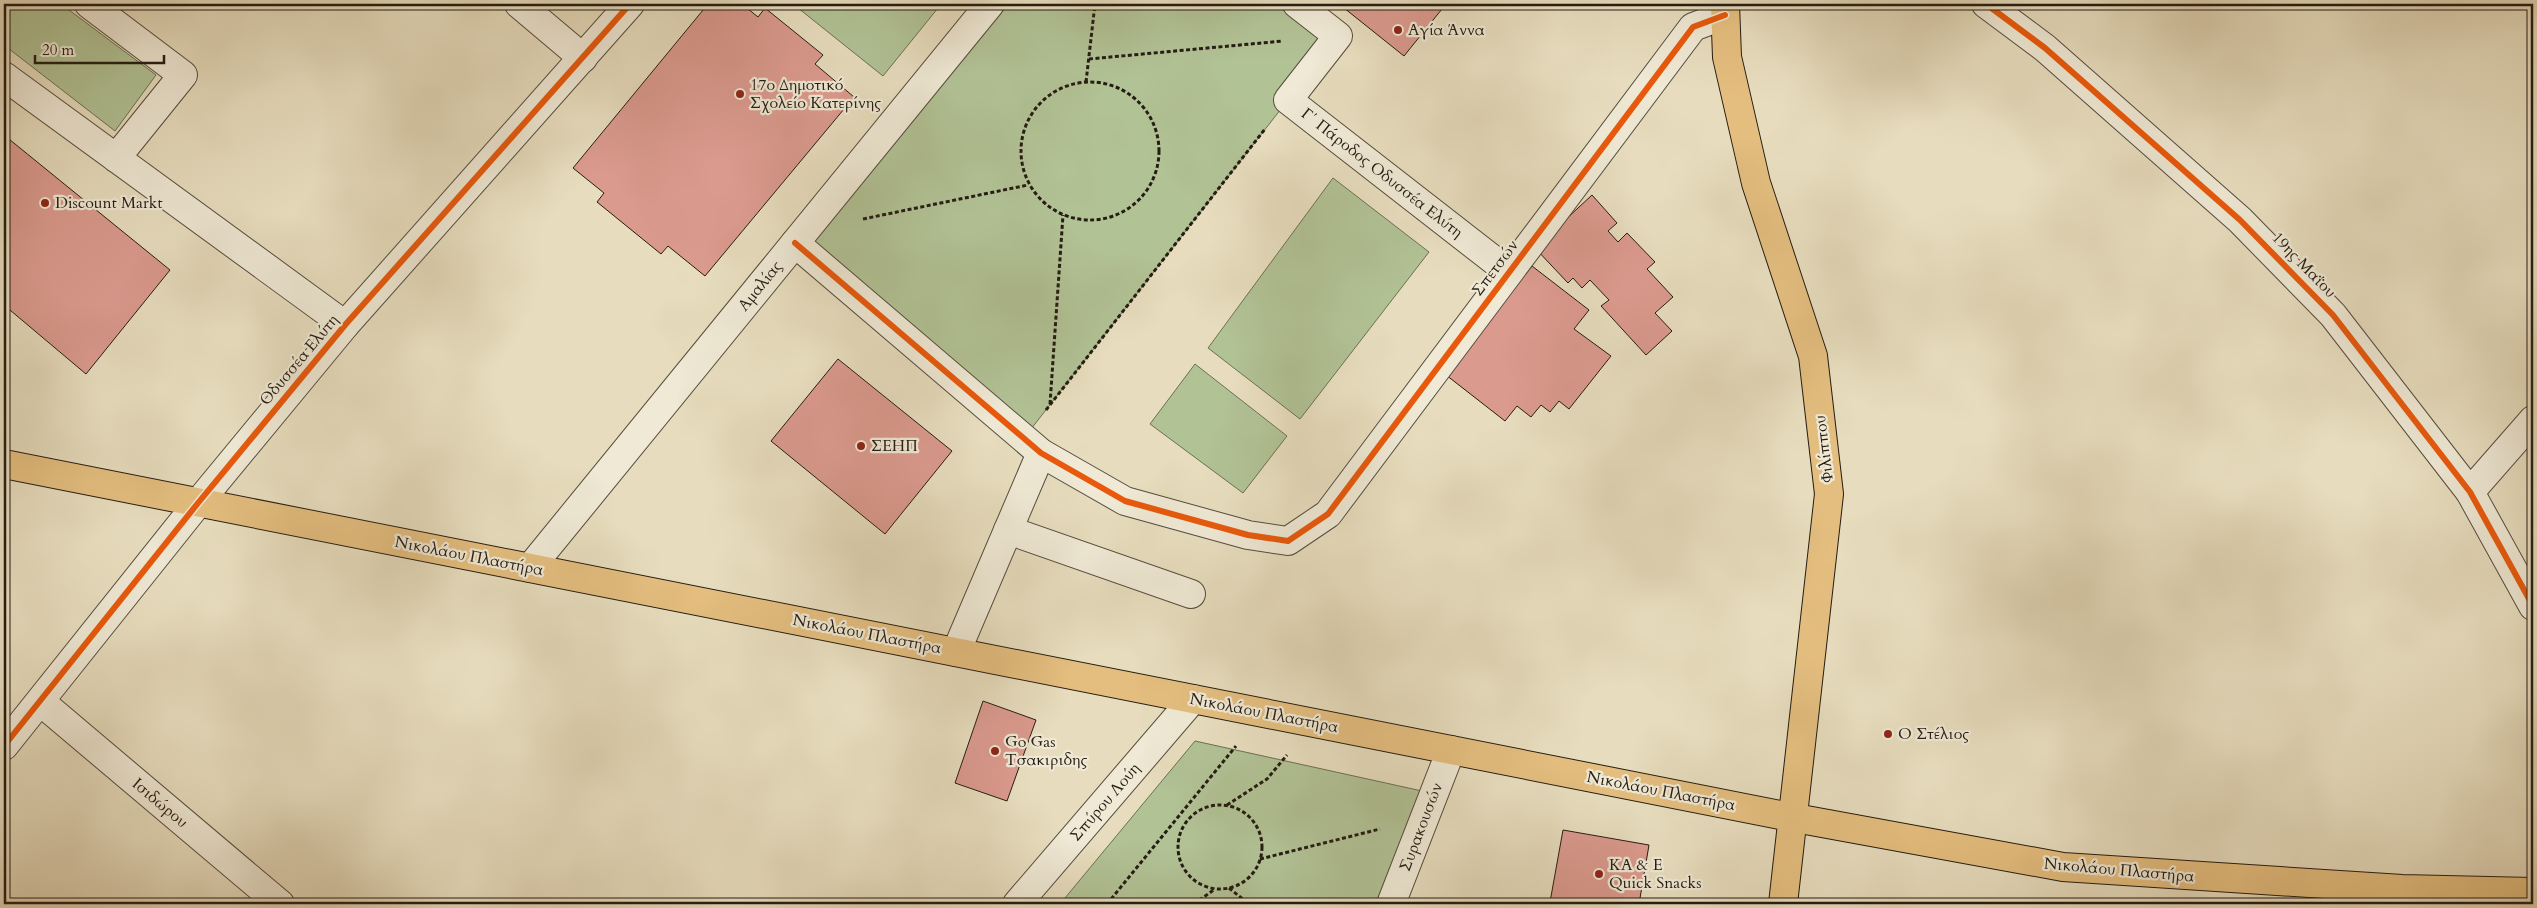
<svg xmlns="http://www.w3.org/2000/svg" width="2537" height="908" font-family="Cardo,serif">
<style>
.green{fill:#b1c295;stroke:#6b6f54}
.building{fill:#db9a8e;stroke:#251c13}
.lines{fill:none;stroke-linecap:round;stroke-linejoin:round}
.minor-casing{stroke:#564c3e;stroke-width:30}
.major-casing{stroke:#251c13;stroke-width:30}
.path{stroke:#251c13;stroke-width:3;stroke-dasharray:4 2.5;stroke-linecap:butt}
.minor{stroke:#efe9d5;stroke-width:28}
.major{stroke:#e4be7f;stroke-width:28}
.cycleway-casing{stroke:#efe9d5;stroke-width:9}
.cycleway{stroke:#e8590c;stroke-width:6}
.poi-dot{fill:#8f2418;stroke:#efe9d5;stroke-width:2}
.labels{text-anchor:middle;dominant-baseline:central;stroke-width:4.5;stroke-linejoin:round;paint-order:stroke}
.poi-label{font-size:16px;fill:#251c13;stroke:#efe9d5;text-anchor:start}
.street-label{font-size:16px;fill:#251c13;stroke:#efe9d5}
</style>
<rect width="100%" height="100%" fill="#e7ddbe"/>
<filter id="stains"><feTurbulence type="fractalNoise" baseFrequency=".004" numOctaves="4"/><feColorMatrix values="0 0 0 0 .2 0 0 0 0 .09 0 0 0 0 .02 0 0 0 .5 -.17"/></filter>
<radialGradient id="worn" r=".72"><stop offset=".6" stop-color="#630" stop-opacity="0"/><stop offset="1" stop-color="#630" stop-opacity=".3"/></radialGradient>
<g class="green">
<polygon points="4,4 61,4 156,75 115,131 4,45"/>
<polygon points="793,4 933,4 938,8 883,76"/>
<polygon points="989,4 1297,4 1338,36 1024,438 795,243"/>
<polygon points="1333,178 1429,252 1300,419 1208,348"/>
<polygon points="1195,364 1287,436 1243,493 1150,424"/>
<polygon points="1195,741 1422,791 1376,904 1060,904"/>
</g>
<g class="building">
<polygon points="708,4 742,4 758,17 765,8 823,55 815,64 854,97 705,276 668,246 661,254 597,202 604,193 573,168"/>
<polygon points="1339,4 1446,4 1404,56"/>
<polygon points="4,135 170,270 86,374 4,305"/>
<polygon points="1592,195 1617,223 1608,231 1618,242 1627,233 1655,262 1647,269 1673,297 1655,313 1672,331 1646,355 1601,306 1609,300 1590,280 1582,288 1573,278 1568,283 1535,248"/>
<polygon points="1532,266 1589,310 1574,329 1611,356 1569,409 1559,401 1550,412 1541,405 1531,417 1517,406 1505,421 1446,375"/>
<polygon points="838,359 952,451 885,534 771,441"/>
<polygon points="983,701 1036,720 1007,801 955,783"/>
<polygon points="1563,830 1649,845 1639,904 1564,904 1550,902"/>
</g>
<g class="lines">
<g class="minor-casing">
<g id="minor">
<polyline points="89,4 183,75 116,158"/>
<polyline points="519,4 583,58"/>
<polyline points="1297,4 1338,36 1288,100 1509,272"/>
<polyline points="1986,4 2045,48 2240,220 2333,315 2470,492 2533,606"/>
<polyline points="4,76 345,325"/>
<polyline points="795,243 1041,453 1125,501 1248,535 1288,541 1328,514 1693,27 1725,15"/>
<polyline points="2470,492 2533,420"/>
<polyline points="1008,530 1191,594"/>
<polyline points="530,568 990,4"/>
<polyline points="956,652 1041,453"/>
<polyline points="41,702 280,904"/>
<polyline points="4,746 198,503 345,325 630,4"/>
<polyline points="1017,904 1193,699"/>
<polyline points="1391,904 1451,750"/>
</g>
</g>
<g class="major-casing">
<g id="major">
<polyline points="1725,4 1727,57 1756,183 1813,356 1829,494 1783,904"/>
<polyline points="4,464 1795,818 2063,867 2402,889 2533,892"/>
</g>
</g>
<g class="path">
<polyline points="1089,59 1283,41"/>
<polyline points="1086,82 1095,4"/>
<circle cx="1090" cy="151" r="69"/>
<polyline points="863,219 1028,185"/>
<polyline points="1050,404 1063,215"/>
<polyline points="1046,410 1265,129"/>
<polyline points="1227,805 1267,779 1287,755"/>
<circle cx="1220" cy="847" r="42"/>
<polyline points="1260,859 1380,829"/>
<polyline points="1229,888 1249,904"/>
<polyline points="1107,904 1236,746"/>
<polyline points="1194,904 1215,889"/>
</g>
<use href="#minor" class="minor"/>
<use href="#major" class="major"/>
<g class="cycleway-casing">
<g id="cycleway">
<polyline points="1986,4 2045,48 2240,220 2333,315 2470,492 2533,606"/>
<polyline points="795,243 1041,453 1125,501 1248,535 1288,541 1328,514 1693,27 1725,15"/>
<polyline points="4,746 198,503 345,325 630,4"/>
</g>
</g>
<use href="#cycleway" class="cycleway"/>
</g>
<g class="poi-dot">
<circle cx="1398" cy="30" r="5"/>
<circle cx="740" cy="94" r="5"/>
<circle cx="45" cy="203" r="5"/>
<circle cx="861" cy="446" r="5"/>
<circle cx="1888" cy="734" r="5"/>
<circle cx="995" cy="751" r="5"/>
<circle cx="1599" cy="874" r="5"/>
</g>
<g class="labels">
<g class="poi-label">
<text x="1408" y="30">Αγία Άννα</text>
<text x="750" y="85">17ο Δημοτικό<tspan x="750" dy="18">Σχολείο Κατερίνης</tspan></text>
<text x="55" y="203">Discount Markt</text>
<text x="871" y="446">ΣΕΗΠ</text>
<text x="1898" y="734">Ο Στέλιος</text>
<text x="1005" y="742">Go Gas<tspan x="1005" dy="18">Τσακιριδης</tspan></text>
<text x="1609" y="865">KA &amp; E<tspan x="1609" dy="18">Quick Snacks</tspan></text>
</g>
<g class="street-label">
<text transform="translate(1382 173) rotate(38)">Γ΄ Πάροδος Οδυσσέα Ελύτη</text>
<text transform="translate(2304 265) rotate(46)">19ης Μαΐου</text>
<text transform="translate(1495 268) rotate(-53)">Σπετσών</text>
<text transform="translate(760 286) rotate(-51)">Αμαλίας</text>
<text transform="translate(299 360) rotate(-50)">Οδυσσέα Ελύτη</text>
<text transform="translate(1824 449) rotate(-97)">Φιλίππου</text>
<text transform="translate(469 556) rotate(11)">Νικολάου Πλαστήρα</text>
<text transform="translate(867 634) rotate(11)">Νικολάου Πλαστήρα</text>
<text transform="translate(1264 713) rotate(11)">Νικολάου Πλαστήρα</text>
<text transform="translate(1661 791) rotate(11)">Νικολάου Πλαστήρα</text>
<text transform="translate(1105 802) rotate(-49)">Σπύρου Λούη</text>
<text transform="translate(160 803) rotate(40)">Ισιδώρου</text>
<text transform="translate(1421 827) rotate(-69)">Συρακουσών</text>
<text transform="translate(2119 870) rotate(5)">Νικολάου Πλαστήρα</text>
</g>
</g>
<rect width="2537" height="908" fill="none" stroke="#e7ddbe" stroke-width="20"/>
<rect x="5" y="5" width="2527" height="898" fill="none" stroke="#251c13" stroke-width="2.5"/>
<rect x="10" y="10" width="2517" height="888" fill="none" stroke="#251c13"/>
<path d="M35 55v8h129v-8" fill="none" stroke="#251c13" stroke-width="2.5"/>
<text x="42" y="55" font-size="15" fill="#251c13" stroke="#efe9d5" stroke-width="4" paint-order="stroke">20 m</text>
<rect width="100%" height="100%" filter="url(#stains)"/>
<rect width="100%" height="100%" fill="url(#worn)"/>
</svg>
